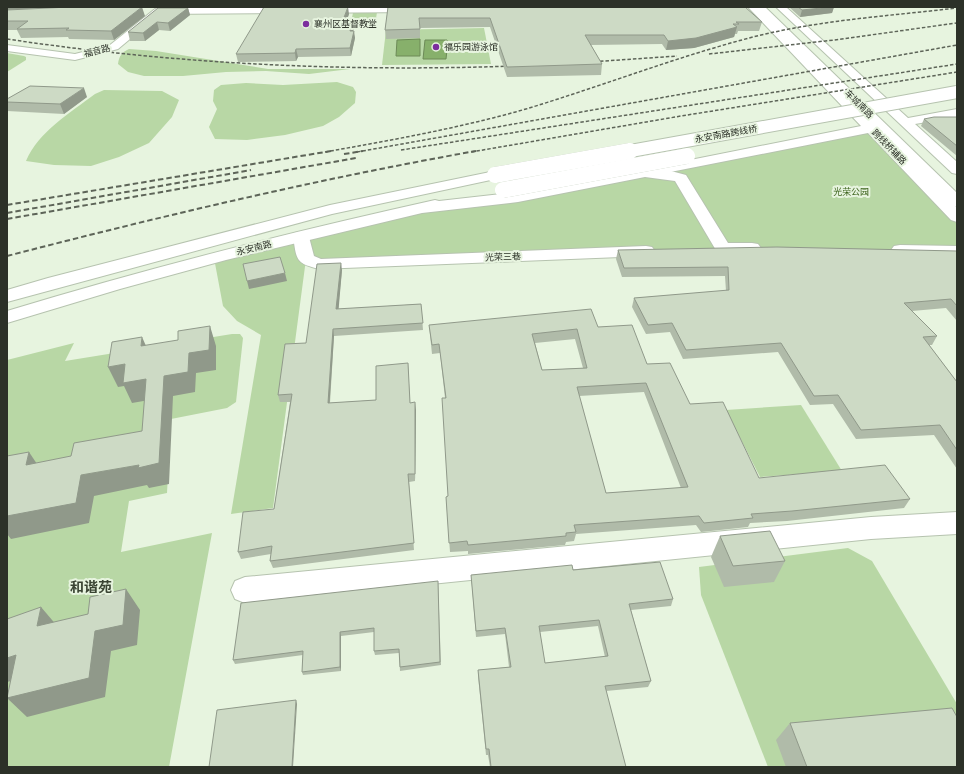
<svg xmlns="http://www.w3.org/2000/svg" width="964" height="774" font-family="Roboto,'Noto Sans SC',sans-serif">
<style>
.green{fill:#b8d7a5}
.water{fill:#87b06b;stroke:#6c8a57}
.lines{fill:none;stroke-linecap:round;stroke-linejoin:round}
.minor-casing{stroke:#b6c3af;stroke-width:2}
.major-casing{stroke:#b6c3af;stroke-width:2}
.minor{fill:#fff;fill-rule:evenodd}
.major{fill:#fff;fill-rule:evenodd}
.rail-far1{stroke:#5d6458;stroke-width:1.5;stroke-dasharray:3.5 2;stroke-linecap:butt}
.rail{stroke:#5d6458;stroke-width:2;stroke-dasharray:5.5 3;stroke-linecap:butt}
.major-bridge-far1-casing{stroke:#b6c3af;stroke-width:14;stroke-linecap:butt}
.major-bridge-casing{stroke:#b6c3af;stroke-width:16;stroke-linecap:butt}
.major-bridge-far1{stroke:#fff;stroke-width:12}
.major-bridge{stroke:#fff;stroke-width:16}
.wall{fill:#b0bba9;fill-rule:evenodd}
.shaded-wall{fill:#90998a}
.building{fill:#cddac5;stroke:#90998a;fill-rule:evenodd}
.poi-dot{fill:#7c2e9e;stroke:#e7f4df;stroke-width:1.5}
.labels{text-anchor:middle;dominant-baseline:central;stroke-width:4;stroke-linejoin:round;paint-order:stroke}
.far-poi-label{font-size:9px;fill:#2c3128;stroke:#e7f4df;text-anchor:start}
.far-street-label{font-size:9px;fill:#2c3128;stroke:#e7f4df}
.far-park-label{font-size:9px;fill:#3e641e;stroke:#e7f4df}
.near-neighbourhood-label{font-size:14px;font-weight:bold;fill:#3a4433;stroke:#e7f4df}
</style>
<rect width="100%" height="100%" fill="#e7f4df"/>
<g class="green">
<polygon points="377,12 375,25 350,26 353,13"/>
<polygon points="484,28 491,64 382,65 386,30"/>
<path d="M129 49 156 51 268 69H350L309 74 266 71 226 72 183 76H144L128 72 118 64C119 56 122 52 129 49Z"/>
<polygon points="7,53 24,56 26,57 26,60 7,72"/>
<polygon points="337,82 353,87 356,92 355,103 339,117 323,126 285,135 247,140 215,139 209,127 217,109 213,101 214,90 221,85 246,83 283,85"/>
<path d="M104 90 162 91 179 100 172 117 149 143 119 157 91 166 54 165 26 161C39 131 70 113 95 94Z"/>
<polygon points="871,128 957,217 957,251 723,248 342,264 306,259 273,508 231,514 261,335 237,321 223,306 214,258 345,225"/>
<polygon points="232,334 240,334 243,338 236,402 227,408 171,419 167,493 129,501 121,552 212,533 169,767 7,767 7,360 74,343 65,361"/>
<polygon points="801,405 842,471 760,477 726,410"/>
<polygon points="848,548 872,561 957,704 957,767 768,767 701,595 699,567"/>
</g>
<g class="water">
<polygon points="420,39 420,56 396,56 397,40"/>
<polygon points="425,40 447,40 447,42 456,44 456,46 452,49 447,50 446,59 423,59"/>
</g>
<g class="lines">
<g class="minor-casing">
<g id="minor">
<polygon points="421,7 423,9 418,12 160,14 118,49 75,60 7,51 7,45 75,54 110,45 155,9 158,8"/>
<polygon points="748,7 758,7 957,208 957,222 951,220 868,133 645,177 640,176 638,173 640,170 645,169 861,126"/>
<polygon points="776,7 786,7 908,118 957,109 957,117 915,124 957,162 957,174 952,173"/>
<path d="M301 232 307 233 309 237 314 256 321 259 646 246 652 247 655 251 652 255 646 256 319 269C295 263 297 260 293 237L295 233Z"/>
<polygon points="957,512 957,534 871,539 245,603 235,599 231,590 235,581 245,577 871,517"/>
</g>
</g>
<g class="major-casing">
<g id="major">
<polygon points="755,7 765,7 957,193 957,207 951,205"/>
<path d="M645 169 671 171 686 175 728 243H752L758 244 761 248 758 252C746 255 729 255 717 252L675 181 645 177 518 202 422 213 226 260 120 289 7 323V311C148 268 291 232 435 200L439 201 518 192Z"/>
<polygon points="495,171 500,172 502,175 500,178 332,214 7,302 7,290 48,278 330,205"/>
<polygon points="900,245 957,246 957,256 900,255 894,254 891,250 894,246"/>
</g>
</g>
<use href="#minor" class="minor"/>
<use href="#major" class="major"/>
<g class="rail-far1">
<path d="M7 39C174 64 344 72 513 66"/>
<polyline points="709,54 834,40 957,23"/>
<polyline points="589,62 677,56"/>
<polyline points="401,150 957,64"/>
<path d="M325 152C392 140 460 128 526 109 602 86 676 57 753 37 820 20 889 16 957 8"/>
<polyline points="357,152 957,45"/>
<polyline points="471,152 681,116 957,72"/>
</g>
<g class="rail">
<polyline points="344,154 363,151"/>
<polyline points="7,205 331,151"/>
<polyline points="7,213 251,170"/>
<polyline points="7,219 356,158"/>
<path d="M7 256C162 216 318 179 476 151"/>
</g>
<g class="major-bridge-far1-casing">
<polyline id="major-bridge-far1" points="625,152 957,92"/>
</g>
<g class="major-bridge-casing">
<g id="major-bridge">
<polyline points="495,175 630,151"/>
<polyline points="503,190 687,156"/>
</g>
</g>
<use href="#major-bridge-far1" class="major-bridge-far1"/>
<use href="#major-bridge" class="major-bridge"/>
</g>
<g class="wall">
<polygon points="7,7 62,7 14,10 145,16 114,40 69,39 68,37 21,38 17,30 7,30"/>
<polygon points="388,7 762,22 759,31 738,31 737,34 735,34 734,37 694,48 666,50 662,44 591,45 602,64 601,75 507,77 490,27 420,28 420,38 386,39 385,30"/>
<polygon points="789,7 834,7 832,13 800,17"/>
<polygon points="188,8 190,15 170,31 159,30 145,41 130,41 128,32"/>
<polygon points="349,14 347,20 353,19 354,27 353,31 355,38 351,56 298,57 296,61 238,62 236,54"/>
<polygon points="87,97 64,114 7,111 7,99"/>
<polygon points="957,117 957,156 921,126 924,119"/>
<polygon points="618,250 957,251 957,321 946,308 912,311 937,336 932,345 929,345 957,382 957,469 934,435 856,439 833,404 810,405 778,352 683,359 670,332 646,334 632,307 634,298 726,291 725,276 622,277 616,259"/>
<polygon points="342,270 338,309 421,304 423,330 334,336 330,403 376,400 408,363 410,403 416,410 415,481 409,482 414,550 273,568 270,561 271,554 241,559 238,552 274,509 290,402 280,402 278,395 306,343"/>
<path d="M429 325 598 327 647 364 690 404 759 478 910 499 904 508 787 521 750 523 748 527 701 532 696 525 576 534 574 541 566 542 565 545 468 554V551L450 552 446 497 448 496 445 398 440 353 432 354ZM575 339 583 368 542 370 535 343ZM644 392 681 488 606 493 579 396Z"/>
<polygon points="720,536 785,561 774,582 724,587 711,557"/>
<path d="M573 570 673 599 671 606 631 610 651 681 648 687 606 691 626 767H490L488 755H486L478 676V670L509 667 505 634 476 637 471 575ZM598 626 605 657 545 663 540 632Z"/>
<polygon points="438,581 441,665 400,671 399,653 375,655 374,651 374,632 341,636 341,671 303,675 302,672 303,655 235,664 233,660"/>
<polygon points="790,723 957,767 786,767 776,740"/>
</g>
<g class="shaded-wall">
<polygon points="7,7 62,7 7,10"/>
<polygon points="142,7 145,16 114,40 111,31"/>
<polygon points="348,7 349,14 344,27 343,20"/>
<polygon points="831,7 834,7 832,13 800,17 802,10"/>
<polygon points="188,8 190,15 170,31 168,23"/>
<polygon points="353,19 354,27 351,39 350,31"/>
<polygon points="157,22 159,30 145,41 143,33"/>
<polygon points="737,27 734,37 694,48 666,50 668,41"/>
<polygon points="354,31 355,38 351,56 350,48"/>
<polygon points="296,49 298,57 296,61 295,53"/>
<polygon points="84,88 87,97 64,114 60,104"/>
<polygon points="341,263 342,270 338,316 336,309"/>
<polygon points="285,273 287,281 249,289 247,281"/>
<polygon points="210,326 216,346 216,370 196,373 195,392 173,396 169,484 149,488 147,485 94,496 89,523 11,539 7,534 7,516 81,475 139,465 164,376 189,353"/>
<polygon points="333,329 334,336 329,411 328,403"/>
<polygon points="142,337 151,357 141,346"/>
<polygon points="125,364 146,379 155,399 132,403 124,386 118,387 108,367"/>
<polygon points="415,402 416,410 415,481"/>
<polygon points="29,452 43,473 26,465"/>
<polygon points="126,589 140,610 137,645 111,651 105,697 27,717 7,698 95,631"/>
<polygon points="41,607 58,627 37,626"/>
<polygon points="340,632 341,636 341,671 340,667"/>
<polygon points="16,655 35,675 7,682 7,658"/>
<polygon points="296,700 297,704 293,767 292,767"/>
</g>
<g class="building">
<polygon points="69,7 142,7 111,31 66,30 69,28 17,29 28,21 7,21 7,10"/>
<polygon points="264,7 348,7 343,20 353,19 350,31 354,31 350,48 296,49 295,53 236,54"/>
<polygon points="388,7 745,7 762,22 736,22 739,24 733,24 737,27 696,38 668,41 664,35 585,35 602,64 507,67 490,18 419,18 420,29 385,30"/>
<polygon points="798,7 831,7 802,10"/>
<polygon points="158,8 188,8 168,23 157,22 143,33 128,32"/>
<polygon points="30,86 84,88 60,104 7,102 7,99"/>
<polygon points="934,117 957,117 957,146 924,119"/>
<polygon points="777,247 957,251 957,306 951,299 904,303 937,336 923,337 957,382 957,450 940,425 861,430 838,395 814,396 781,343 686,350 672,323 648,325 634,298 729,290 728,267 624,268 618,250"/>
<polygon points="280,257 285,273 247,281 243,264"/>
<polygon points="341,263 336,309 421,304 423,323 333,329 328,403 376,400 376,366 408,363 410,403 415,402 415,474 408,474 414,543 270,561 272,546 238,552 243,512 274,509 292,394 278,395 285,344 306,343 317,264"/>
<path d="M591 309 598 327 632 325 647 364 670 363 690 404 723 402 759 478 885 465 910 499 792 511 751 514 753 518 704 523 699 516 574 525 576 532 566 533V536L468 545 467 541 449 543 446 497 448 496 442 398H446L439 344 432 345 429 325ZM577 329 587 368 542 370 532 334ZM646 383 688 487 606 493 577 387Z"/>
<polygon points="210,326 209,350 189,353 188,372 164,376 159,463 138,468 139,465 81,475 76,503 7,516 7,456 29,452 26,465 71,456 74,443 142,431 146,379 123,383 125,364 108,367 112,342 142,337 141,346 178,340 178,331"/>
<polygon points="770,531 785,561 733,566 720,536"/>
<path d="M660 562 673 599 629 604 651 681 605 686 626 767H491L489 749H486L478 670 511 667 505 628 476 631 471 575 572 565 573 570ZM599 620 608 656 545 663 539 626Z"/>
<polygon points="438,581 440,662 400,667 399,649 374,651 374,628 340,632 340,667 302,672 303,651 233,660 241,603"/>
<polygon points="126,589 123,625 95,631 89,678 7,698 16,655 7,658 7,619 41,607 37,626 88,614 90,597"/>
<polygon points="296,700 292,767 209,767 217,710"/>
<polygon points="952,708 957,717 957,767 807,767 790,723"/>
</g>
<g class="poi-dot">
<circle cx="306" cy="24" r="4"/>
<circle cx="436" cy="47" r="4"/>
</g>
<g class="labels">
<g class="far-poi-label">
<text x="314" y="24">襄州区基督教堂</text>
<text x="444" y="47">福乐园游泳馆</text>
</g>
<g class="far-street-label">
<text transform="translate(97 51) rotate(-14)">福音路</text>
<text transform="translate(859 104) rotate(45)">车城南路</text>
<text transform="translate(726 134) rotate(-10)">永安南路跨线桥</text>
<text transform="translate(889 147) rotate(46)">跨线桥辅路</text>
<text transform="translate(254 248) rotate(-14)">永安南路</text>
<text transform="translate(503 257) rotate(-2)">光荣三巷</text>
</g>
<g class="far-park-label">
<text x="851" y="192">光荣公园</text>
</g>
<g class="near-neighbourhood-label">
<text x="91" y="587">和谐苑</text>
</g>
</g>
<rect width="964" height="774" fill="none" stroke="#2c3128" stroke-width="16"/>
</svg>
